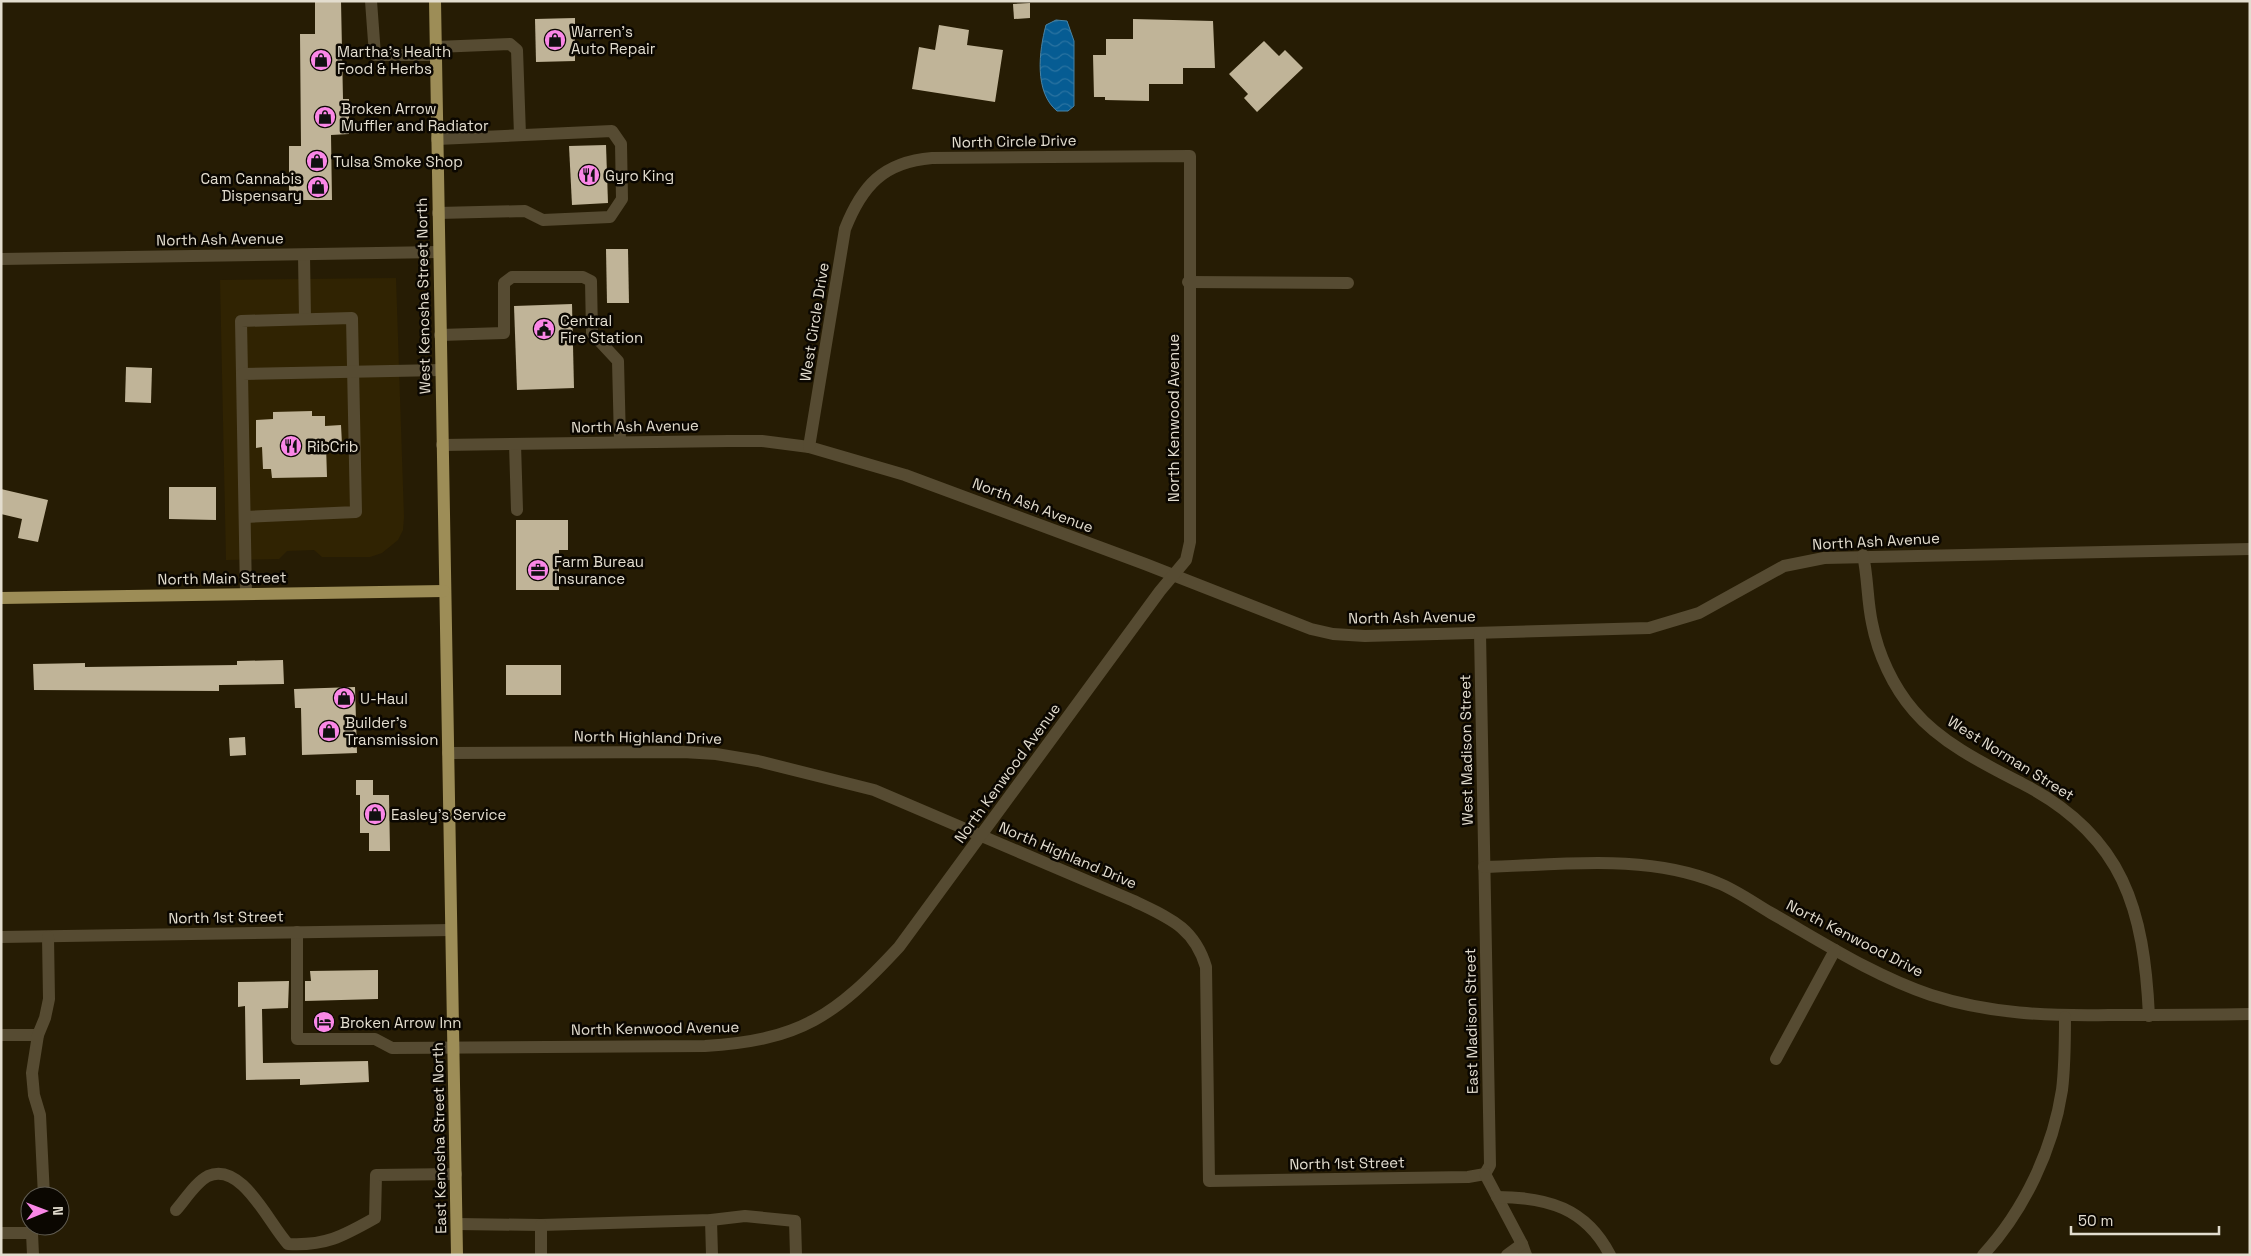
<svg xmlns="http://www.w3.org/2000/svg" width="2251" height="1256" font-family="'Space Grotesk',sans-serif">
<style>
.built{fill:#302302}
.water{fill:url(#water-waves);stroke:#4883a5}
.building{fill:#c0b498}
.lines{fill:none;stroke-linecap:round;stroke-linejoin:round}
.minor{stroke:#564b32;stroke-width:12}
.major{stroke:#9d8d57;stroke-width:12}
.labels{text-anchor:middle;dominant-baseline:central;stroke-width:5;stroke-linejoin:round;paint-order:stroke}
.poi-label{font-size:15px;fill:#e3ddcf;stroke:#0b0701;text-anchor:start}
.street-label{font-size:15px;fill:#e3ddcf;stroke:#0b0701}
</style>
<defs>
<pattern id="water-waves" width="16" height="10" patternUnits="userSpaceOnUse" patternTransform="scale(1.25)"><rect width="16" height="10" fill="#065c93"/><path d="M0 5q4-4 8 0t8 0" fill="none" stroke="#2a73a1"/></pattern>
</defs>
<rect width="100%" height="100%" fill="#261c04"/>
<polygon class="built" points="396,278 404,517 403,530 398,540 382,553 370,557 322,557 314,550 287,551 279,559 226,560 220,280"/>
<path class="water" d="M1056 20 1067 21 1074 41V106L1068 111H1057C1034 92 1039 51 1046 25Z"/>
<g class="building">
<polygon points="315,1 341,1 343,99 349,99 349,134 331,135 332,200 289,200 289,146 301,146 300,34 315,34"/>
<polygon points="1030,3 1030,18 1014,19 1013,4"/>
<polygon points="575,18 575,61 536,62 535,19"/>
<polygon points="1133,19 1213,21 1215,68 1183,68 1183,84 1149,84 1149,101 1105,100 1105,97 1094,97 1093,55 1106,55 1106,39 1133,39"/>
<polygon points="939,25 969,30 967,45 1003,50 995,102 912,89 919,47 935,50"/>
<polygon points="1264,41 1279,56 1285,50 1303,68 1257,112 1244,98 1248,94 1229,74"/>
<polygon points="606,145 608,203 572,205 569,146"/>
<polygon points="606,249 628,249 629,303 607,303"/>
<polygon points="572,304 574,388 517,390 514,306"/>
<polygon points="126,367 152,368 151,403 125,402"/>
<polygon points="312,411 312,416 325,416 325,426 341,425 342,444 326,445 327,477 272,478 271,469 263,469 262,447 256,448 256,420 273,419 273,412"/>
<polygon points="169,487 216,487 216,520 169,519"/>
<polygon points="1,489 48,500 38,542 18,538 22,519 1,514"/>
<polygon points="516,520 568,520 568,550 559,550 559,590 516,590"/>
<polygon points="283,660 284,684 219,685 219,691 34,690 33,664 85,663 85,667 237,665 237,661"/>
<rect x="506" y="665" width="55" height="30"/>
<polygon points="355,687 357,753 302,755 301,708 295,708 294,689"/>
<polygon points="245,737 246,755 230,756 229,738"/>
<polygon points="356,780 373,780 373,795 389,795 390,851 369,851 369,833 360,833 360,795 356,795"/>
<polygon points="378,970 378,999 305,1001 305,981 311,981 310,971"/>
<polygon points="289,981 288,1008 262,1009 263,1063 368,1061 369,1082 300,1085 300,1079 246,1080 245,1006 238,1007 238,982"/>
</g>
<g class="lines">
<g class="minor">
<polyline points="371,1 375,55 436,55"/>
<polyline points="436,47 510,44 517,50 520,135"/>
<polyline points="437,139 612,131 621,144 622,199 610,217 543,220 525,211 438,213"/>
<polyline points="304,255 305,319"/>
<polyline points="1,259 439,252"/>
<polyline points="1188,282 1348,283"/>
<polyline points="440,335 504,333 504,283 512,277 583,277 591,281 592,333 618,361 620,441"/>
<polyline points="242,374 241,321 352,318 356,512 245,517"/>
<polyline points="515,444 517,510"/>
<polyline points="442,445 729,441 762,441 809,447 905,475 1145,564 1311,629 1333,634 1365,636 1649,628 1699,613 1784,566 1824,558 2250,549"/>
<path d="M1863 555C1868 578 1867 600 1872 623 1878 654 1893 687 1914 711 1941 743 1986 765 2023 784 2124 836 2144 910 2149 1016"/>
<polyline points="246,594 242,374 441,370"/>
<polyline points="1480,633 1490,1165 1485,1174"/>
<path d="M448 753 683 752 716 754 758 761 874 790 1134 901C1169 918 1194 927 1206 967L1209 1181 1468 1177 1485 1174"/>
<path d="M1484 867C1561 865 1646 853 1718 883 1736 890 1754 903 1771 913 1822 942 1874 976 1931 995 1990 1014 2048 1016 2109 1015 2156 1015 2203 1015 2250 1014"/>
<path d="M297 932V1039H375L392 1048 705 1046C801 1040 835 1016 899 947L1160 591 1186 560 1190 542V156L932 158C883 162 862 186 845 229L809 447"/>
<polyline points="1,937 451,930"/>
<polyline points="1,1035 38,1035"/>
<polyline points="1776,1059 1835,950"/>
<polyline points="1485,1174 1522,1244 1526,1255"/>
<polyline points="44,1196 40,1115 34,1095 32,1073 38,1035 45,1018 49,999 48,937"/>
<path d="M1497 1197C1547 1197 1586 1208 1610 1255"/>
<path d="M176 1210C185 1200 196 1182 208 1176 242 1161 269 1224 288 1244 326 1246 343 1236 375 1218L376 1175 456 1174"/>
<polyline points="711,1220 712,1255"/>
<polyline points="457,1224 541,1225 711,1220 745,1216 795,1221 796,1255"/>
<polyline points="541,1225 541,1255"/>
<polyline points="1,1233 32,1233 33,1255"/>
<polyline points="1507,1255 1522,1244"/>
<path d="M1983 1255C2024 1211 2053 1149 2062 1090 2065 1066 2065 1041 2065 1017"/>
</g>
<g class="major">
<polyline points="435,1 457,1255"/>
<polyline points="1,598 444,591"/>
</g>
</g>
<defs>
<g id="shop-disc" transform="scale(1.125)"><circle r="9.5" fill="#fa87e7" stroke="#0b0701"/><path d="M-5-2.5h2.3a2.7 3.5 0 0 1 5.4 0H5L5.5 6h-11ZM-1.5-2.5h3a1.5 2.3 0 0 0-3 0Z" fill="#111"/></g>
<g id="restaurant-disc" transform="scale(1.125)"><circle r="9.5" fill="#fa87e7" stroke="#0b0701"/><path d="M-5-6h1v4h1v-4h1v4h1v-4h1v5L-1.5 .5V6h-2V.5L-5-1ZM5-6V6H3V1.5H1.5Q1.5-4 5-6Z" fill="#111"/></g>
<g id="civic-disc" transform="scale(1.125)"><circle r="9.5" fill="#fa87e7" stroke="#0b0701"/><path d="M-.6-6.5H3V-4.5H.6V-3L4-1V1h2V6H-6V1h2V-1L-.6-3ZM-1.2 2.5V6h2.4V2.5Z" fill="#111"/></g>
<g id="office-disc" transform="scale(1.125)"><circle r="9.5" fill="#fa87e7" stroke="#0b0701"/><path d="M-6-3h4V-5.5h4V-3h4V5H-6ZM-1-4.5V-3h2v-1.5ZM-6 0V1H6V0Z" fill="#111"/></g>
<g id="hotel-disc" transform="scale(1.125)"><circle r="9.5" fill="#fa87e7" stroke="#0b0701"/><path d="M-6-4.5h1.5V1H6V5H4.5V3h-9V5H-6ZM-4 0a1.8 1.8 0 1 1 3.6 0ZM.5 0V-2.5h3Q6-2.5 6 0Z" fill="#111"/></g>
</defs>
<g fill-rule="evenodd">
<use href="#shop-disc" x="555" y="40"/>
<use href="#shop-disc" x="321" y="60"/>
<use href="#shop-disc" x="325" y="117"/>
<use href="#shop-disc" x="317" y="161"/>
<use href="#restaurant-disc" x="589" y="175"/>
<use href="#shop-disc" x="318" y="187"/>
<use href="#civic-disc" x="544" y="329"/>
<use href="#restaurant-disc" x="291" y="446"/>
<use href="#office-disc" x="538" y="570"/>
<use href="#shop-disc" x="344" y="698"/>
<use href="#shop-disc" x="329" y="731"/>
<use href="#shop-disc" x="375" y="814"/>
<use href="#hotel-disc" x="324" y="1022"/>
</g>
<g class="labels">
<g class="poi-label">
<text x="571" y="31">Warren's<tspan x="571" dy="17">Auto Repair</tspan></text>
<text x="337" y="51">Martha's Health<tspan x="337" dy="17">Food &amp; Herbs</tspan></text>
<text x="341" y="108">Broken Arrow<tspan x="341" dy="17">Muffler and Radiator</tspan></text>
<text x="333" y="161">Tulsa Smoke Shop</text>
<text x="605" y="175">Gyro King</text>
<text x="302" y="178" text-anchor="end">Cam Cannabis<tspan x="302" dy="17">Dispensary</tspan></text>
<text x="560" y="320">Central<tspan x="560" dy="17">Fire Station</tspan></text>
<text x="307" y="446">RibCrib</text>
<text x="554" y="561">Farm Bureau<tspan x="554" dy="17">Insurance</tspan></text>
<text x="360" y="698">U-Haul</text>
<text x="345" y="722">Builder's<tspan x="345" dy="17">Transmission</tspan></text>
<text x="391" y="814">Easley's Service</text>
<text x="340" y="1022">Broken Arrow Inn</text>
</g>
<g class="street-label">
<text transform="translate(1014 141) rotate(-1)">North Circle Drive</text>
<text transform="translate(220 239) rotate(-1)">North Ash Avenue</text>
<text transform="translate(423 296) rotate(-91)">West Kenosha Street North</text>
<text transform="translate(814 322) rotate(-81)">West Circle Drive</text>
<text transform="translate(1173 418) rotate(-90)">North Kenwood Avenue</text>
<text transform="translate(635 426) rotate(-1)">North Ash Avenue</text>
<text transform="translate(1033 505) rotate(21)">North Ash Avenue</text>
<text transform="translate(1876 541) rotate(-3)">North Ash Avenue</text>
<text transform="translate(222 578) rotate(-1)">North Main Street</text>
<text transform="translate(1412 617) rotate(-1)">North Ash Avenue</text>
<text transform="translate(648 737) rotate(1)">North Highland Drive</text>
<text transform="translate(1466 750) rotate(-91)">West Madison Street</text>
<text transform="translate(2011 758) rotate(32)">West Norman Street</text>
<text transform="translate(1007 773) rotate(-54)">North Kenwood Avenue</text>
<text transform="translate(1068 855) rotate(23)">North Highland Drive</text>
<text transform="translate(226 917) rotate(-1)">North 1st Street</text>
<text transform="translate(1855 938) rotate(27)">North Kenwood Drive</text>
<text transform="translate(1471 1021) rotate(-91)">East Madison Street</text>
<text transform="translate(655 1028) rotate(-1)">North Kenwood Avenue</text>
<text transform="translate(439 1138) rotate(-91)">East Kenosha Street North</text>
<text transform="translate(1347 1163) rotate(-1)">North 1st Street</text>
</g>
</g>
<rect width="2251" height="1256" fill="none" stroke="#e3ddcf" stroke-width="5"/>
<g transform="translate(45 1211) rotate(89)"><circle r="24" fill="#0b0701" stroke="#615d53"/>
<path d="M0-4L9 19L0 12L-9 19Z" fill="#fa87e7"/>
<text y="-8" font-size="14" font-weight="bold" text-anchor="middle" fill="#e3ddcf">N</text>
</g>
<path d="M2071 1226v8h148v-8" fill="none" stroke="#e3ddcf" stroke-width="2.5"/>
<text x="2078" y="1226" font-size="15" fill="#e3ddcf" stroke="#0b0701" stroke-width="4" paint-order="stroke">50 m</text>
</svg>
